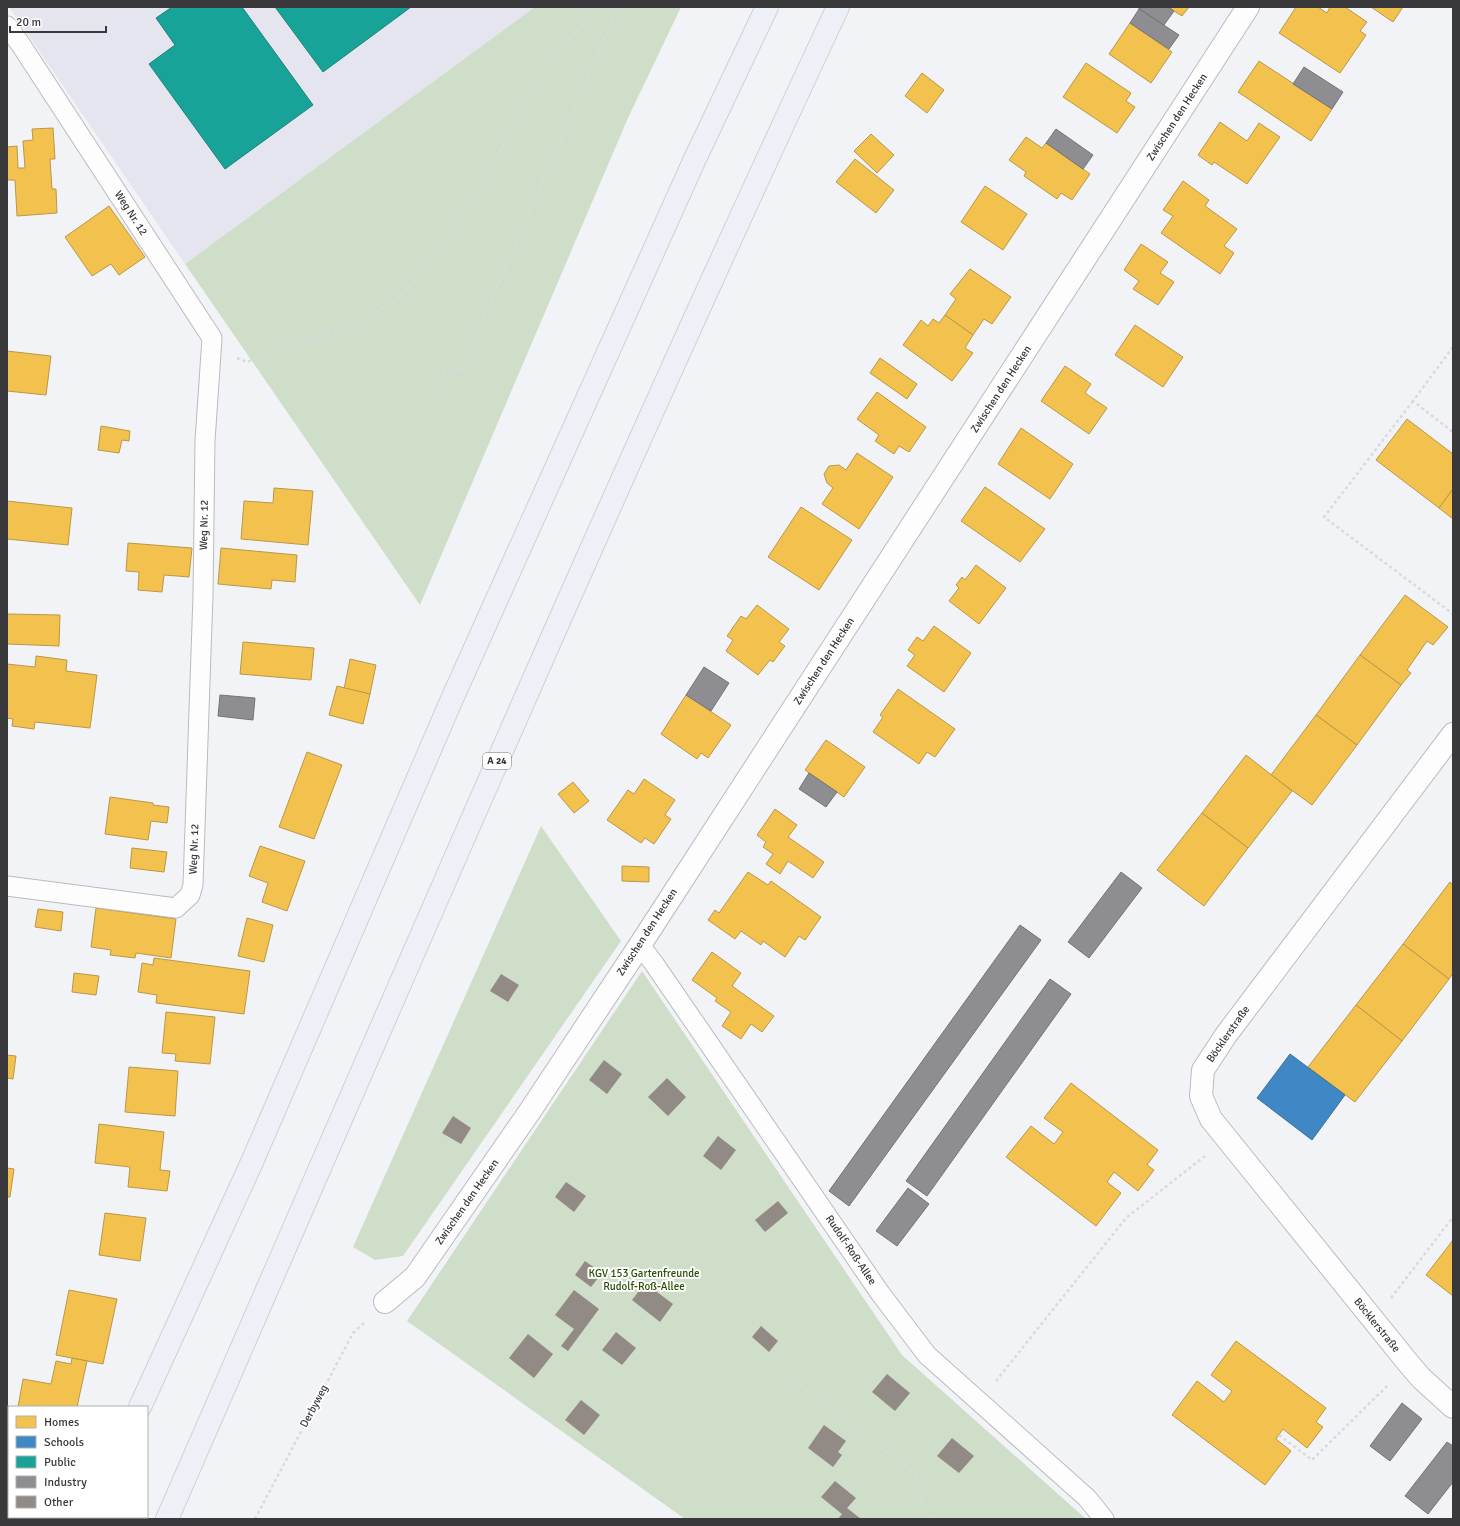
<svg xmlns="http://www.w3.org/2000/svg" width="1460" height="1526" font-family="Signika,sans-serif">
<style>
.built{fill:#e4e5ef}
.green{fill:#cfdec8}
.homes{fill:#f2c14e;stroke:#ba9849}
.schools{fill:#3f88c5;stroke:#3d709c}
.public{fill:#17a398;stroke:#21837c}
.industry{fill:#8d8d92;stroke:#747478}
.building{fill:#928a84}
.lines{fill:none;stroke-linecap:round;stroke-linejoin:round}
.service-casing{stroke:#babbbe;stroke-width:21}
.minor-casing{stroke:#babbbe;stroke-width:24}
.motorway-casing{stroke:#cfd0d1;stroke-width:24}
.path{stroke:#dadadb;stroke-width:2.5;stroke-dasharray:3 3;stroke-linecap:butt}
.service{stroke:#fdfdfe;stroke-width:19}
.minor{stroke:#fdfdfe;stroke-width:22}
.motorway{stroke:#edf0f6;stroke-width:22}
.labels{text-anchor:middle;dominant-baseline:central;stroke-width:4;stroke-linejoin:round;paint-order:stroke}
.shield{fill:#fff;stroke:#747476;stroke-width:1}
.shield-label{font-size:10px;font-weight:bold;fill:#39393c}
.street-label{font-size:11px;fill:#39393c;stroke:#fff}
.park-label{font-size:11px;fill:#2b4e01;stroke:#fff}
</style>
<rect width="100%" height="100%" fill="#f2f3f7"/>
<polygon class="built" points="9,7 535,7 185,264"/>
<g class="green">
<polygon points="535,7 681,7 628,118 420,605 185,264"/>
<polygon points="541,826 621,941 403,1256 375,1260 353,1247"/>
<polygon points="642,971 902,1355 1086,1519 685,1519 407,1321"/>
</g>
<g class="homes">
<polygon points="1168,7 1189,7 1182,16"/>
<polygon points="1296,7 1318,7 1327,13 1330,7 1345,7 1367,22 1360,31 1366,35 1340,73 1279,33"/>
<polygon points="1371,7 1403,7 1393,22"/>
<polygon points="1130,23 1172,52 1151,83 1109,54"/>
<polygon points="1259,61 1332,109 1311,141 1238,92"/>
<polygon points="1086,63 1131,93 1126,101 1135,107 1117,133 1063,97"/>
<polygon points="922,73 944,90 927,113 905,96"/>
<polygon points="1220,122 1247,141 1259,123 1280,137 1247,184 1214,162 1212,165 1198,155"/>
<polygon points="53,128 55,159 50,159 52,189 56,189 57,213 17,216 15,180 7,180 7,147 17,146 18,168 25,168 23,141 33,140 32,129"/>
<polygon points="871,134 894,155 877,173 854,151"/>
<polygon points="1026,137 1042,148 1046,143 1090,174 1072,200 1061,193 1057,199 1024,176 1026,172 1009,160"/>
<polygon points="855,159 894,190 876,213 836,182"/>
<polygon points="1183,181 1209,200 1205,206 1237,229 1224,246 1234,253 1220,274 1161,233 1173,216 1163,210"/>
<polygon points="985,186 1027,214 1003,250 961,222"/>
<polygon points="109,206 145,257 119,275 111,264 92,276 65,237"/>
<polygon points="1141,244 1168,262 1160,273 1174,282 1158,305 1133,289 1139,281 1124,270"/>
<polygon points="970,269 1011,297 992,324 984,319 973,335 945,315 956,299 950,294"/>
<polygon points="945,315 973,335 965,348 973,353 952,381 903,345 921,320 928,326 933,319 939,323"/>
<polygon points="1135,325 1183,357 1163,387 1115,355"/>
<polygon points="7,351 51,356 46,395 7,391"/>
<polygon points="880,358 917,384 907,399 870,373"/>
<polygon points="1065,366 1091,384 1085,393 1107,408 1089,434 1041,401"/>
<polygon points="877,392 926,427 909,452 899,446 894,454 875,441 879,435 857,419"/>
<polygon points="1407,419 1453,454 1453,489 1439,508 1376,460"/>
<polygon points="101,426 130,431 129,441 122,440 119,453 98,450"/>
<polygon points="1021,428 1073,464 1050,499 998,464"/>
<polygon points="857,453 893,477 859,529 822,504 833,488 827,483 824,474 829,466 839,465 846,470"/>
<polygon points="985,487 1045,529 1020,562 961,521"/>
<polygon points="274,488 313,491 308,545 241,539 244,501 273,503"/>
<polygon points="1453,489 1453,519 1439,508"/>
<polygon points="7,501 72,508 68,545 7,539"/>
<polygon points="801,507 852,540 819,590 768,557"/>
<polygon points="128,543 192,548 189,577 164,575 162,592 138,590 139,572 126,571"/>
<polygon points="221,548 297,555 295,582 272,580 271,589 218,584"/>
<polygon points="976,565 1006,588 979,624 949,601 959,588 956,585 962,577 965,580"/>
<polygon points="1405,595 1448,627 1433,645 1427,641 1407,670 1411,673 1401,685 1360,655"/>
<polygon points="757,605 789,629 779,642 785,646 773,662 770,660 758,675 726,651 733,640 727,636 741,616 746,619"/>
<polygon points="7,614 60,615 59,646 7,644"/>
<polygon points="934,626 971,653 944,692 907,666 915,655 908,650 917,637 923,641"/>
<polygon points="243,642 314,648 311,680 240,674"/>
<polygon points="1360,655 1401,685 1357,745 1316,715"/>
<polygon points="36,656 67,660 66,671 97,675 90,728 35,722 34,729 12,726 13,719 7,718 7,664 35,667"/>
<polygon points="350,659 376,665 370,694 344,689"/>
<polygon points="337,686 370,694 363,724 329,715"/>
<polygon points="898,689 955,729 935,757 927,752 919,764 873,732 883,717 880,715"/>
<polygon points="686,695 731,725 708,758 701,753 697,759 661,734"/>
<polygon points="1316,715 1357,745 1312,805 1271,775"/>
<polygon points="826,740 865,767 844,797 805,770"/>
<polygon points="307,752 342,765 314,839 279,827"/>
<polygon points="1246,755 1292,791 1248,848 1202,813"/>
<polygon points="644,779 675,800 665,815 671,819 654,844 645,838 641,843 607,820 628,790 634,794"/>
<polygon points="573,782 589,801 574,813 558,794"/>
<polygon points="110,797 153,803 153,805 169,807 167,823 151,821 148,840 105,834"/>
<polygon points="775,809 797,825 788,837 824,862 813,878 788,861 780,874 766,864 773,854 763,847 766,842 757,835"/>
<polygon points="1202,813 1248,848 1204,906 1157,870"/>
<polygon points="260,846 305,861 287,911 262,902 268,883 249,876"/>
<polygon points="132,848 167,852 164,872 130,868"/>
<polygon points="622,866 649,867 649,882 622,881"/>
<polygon points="748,872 768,885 771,881 821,917 805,940 799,936 785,957 763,941 761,945 741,931 735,939 708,920 715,910 719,913"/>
<polygon points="1450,882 1453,885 1453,973 1449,979 1403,944"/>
<polygon points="96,908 176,919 171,958 136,953 135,958 110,955 111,950 91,947"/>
<polygon points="38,909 63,912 61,931 35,927"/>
<polygon points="247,918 273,925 264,962 238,956"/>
<polygon points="1403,944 1449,979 1402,1041 1356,1005"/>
<polygon points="712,952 741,973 732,986 774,1016 762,1032 751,1024 741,1039 722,1026 731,1012 715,1001 717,998 692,980"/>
<polygon points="154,958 250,971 244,1014 156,1003 157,995 138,992 142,963 153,965"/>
<polygon points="74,973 99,976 96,995 72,992"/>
<polygon points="1356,1005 1402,1041 1355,1102 1308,1067"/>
<polygon points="166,1012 215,1017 210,1064 175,1061 176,1054 162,1053"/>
<polygon points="7,1055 16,1056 13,1079 7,1078"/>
<polygon points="129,1067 178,1071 175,1116 125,1112"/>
<polygon points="1071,1083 1158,1150 1147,1165 1154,1170 1138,1191 1114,1172 1107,1182 1121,1193 1096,1226 1006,1157 1031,1126 1054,1144 1063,1132 1044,1118"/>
<polygon points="99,1124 164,1132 160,1170 170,1171 167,1191 128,1187 130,1167 95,1163"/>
<polygon points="7,1168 14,1169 10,1197 7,1197"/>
<polygon points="105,1213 146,1218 140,1261 99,1255"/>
<polygon points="1453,1240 1453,1296 1426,1275"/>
<polygon points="69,1290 117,1299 103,1364 56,1355"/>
<polygon points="1236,1341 1326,1408 1316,1422 1323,1427 1307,1448 1283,1429 1276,1439 1291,1451 1265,1485 1172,1415 1197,1381 1224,1402 1232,1391 1211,1375"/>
<polygon points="72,1358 87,1361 77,1407 18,1407 23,1379 51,1384 56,1361 71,1364"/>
</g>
<polygon class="schools" points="1290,1054 1345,1095 1312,1140 1257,1098"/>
<g class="public">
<polygon points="172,7 242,7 313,105 225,169 149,64 175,45 156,18"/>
<polygon points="275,7 411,7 323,72"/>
</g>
<g class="industry">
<polygon points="1137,7 1168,7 1174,11 1164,25"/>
<polygon points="1139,9 1179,35 1169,49 1130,23"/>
<polygon points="1304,67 1343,92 1332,109 1293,84"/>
<polygon points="1056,129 1093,155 1083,169 1046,143"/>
<polygon points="704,667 729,683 711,711 686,695"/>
<polygon points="220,695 255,698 253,720 218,716"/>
<polygon points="809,773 837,792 826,807 799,789"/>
<polygon points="1121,872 1142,888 1089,958 1068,942"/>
<polygon points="1020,925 1041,940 849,1206 829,1191"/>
<polygon points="1050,979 1071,994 927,1196 906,1181"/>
<polygon points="908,1188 929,1204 897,1246 876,1231"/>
<polygon points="1402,1403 1422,1419 1390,1461 1370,1446"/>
<polygon points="1447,1442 1453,1446 1453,1482 1428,1514 1405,1496"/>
</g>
<g class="building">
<polygon points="501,974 519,985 508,1002 490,991"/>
<polygon points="604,1060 622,1074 607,1094 589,1080"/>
<polygon points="667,1078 686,1097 668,1116 648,1097"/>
<polygon points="453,1116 471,1128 461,1144 442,1133"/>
<polygon points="718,1136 736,1150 721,1170 703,1156"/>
<polygon points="566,1182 586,1196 574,1212 555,1197"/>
<polygon points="778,1201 788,1213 765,1232 755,1220"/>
<polygon points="585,1261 602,1273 591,1287 575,1275"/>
<polygon points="645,1283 673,1304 660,1322 632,1300"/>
<polygon points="574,1290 599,1309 568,1351 561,1346 574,1329 555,1315"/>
<polygon points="761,1326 778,1341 769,1352 752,1337"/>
<polygon points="616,1332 636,1348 622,1365 602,1350"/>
<polygon points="528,1334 553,1354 534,1378 509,1358"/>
<polygon points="887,1374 910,1393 895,1411 872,1392"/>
<polygon points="581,1400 600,1415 584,1435 565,1420"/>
<polygon points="824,1425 846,1441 838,1452 842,1455 833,1467 808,1448"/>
<polygon points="952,1438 974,1456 959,1473 937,1456"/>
<polygon points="835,1481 856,1498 847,1508 861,1519 838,1519 842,1514 821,1497"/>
</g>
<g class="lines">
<g class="service-casing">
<g id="service">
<polyline points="7,26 21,45 212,338 205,441 203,595 193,885 190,895 176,908 7,886"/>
<polyline points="640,945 655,965 880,1293 927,1355 1087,1498 1104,1519"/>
</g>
</g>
<g class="minor-casing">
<g id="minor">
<polyline points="1453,734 1226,1035 1203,1070 1201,1096 1211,1119 1409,1364 1421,1378 1453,1407"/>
<polyline points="385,1302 415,1277 530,1111 640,945 1248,7"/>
</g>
</g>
<g class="motorway-casing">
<g id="motorway">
<polyline points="140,1407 252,1162 452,699 694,161 767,7"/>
<polyline points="91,1519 91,1517"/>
<path d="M167 1519C388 1014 604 506 838 7"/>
</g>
</g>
<g class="path">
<polyline points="1453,347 1413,401 1453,432"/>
<polyline points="237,358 247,362 297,342 356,325 393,302 414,283 472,202 551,62 596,7"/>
<polyline points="434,396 445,372 461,370 618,7"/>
<polyline points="1413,401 1324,517 1453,614"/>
<polyline points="1391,1298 1453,1217"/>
<polyline points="781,1371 915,1473 923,1512 932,1519"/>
<polyline points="996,1381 1126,1218 1205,1156"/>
<polyline points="1279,1435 1312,1460 1389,1384"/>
<polyline points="255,1519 353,1333 366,1321"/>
</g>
<use href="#service" class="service"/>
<use href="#minor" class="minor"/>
<use href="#motorway" class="motorway"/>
</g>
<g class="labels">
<rect class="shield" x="483" y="753" width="28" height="16" rx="3"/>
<g class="shield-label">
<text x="497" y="761">A 24</text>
</g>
<g class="street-label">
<text transform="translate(1177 117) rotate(-57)">Zwischen den Hecken</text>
<text transform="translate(131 213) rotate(57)">Weg Nr. 12</text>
<text transform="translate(1001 389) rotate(-57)">Zwischen den Hecken</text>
<text transform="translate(204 525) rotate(-89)">Weg Nr. 12</text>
<text transform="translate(824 661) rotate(-57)">Zwischen den Hecken</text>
<text transform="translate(194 849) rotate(-88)">Weg Nr. 12</text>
<text transform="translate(647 932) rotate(-57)">Zwischen den Hecken</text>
<text transform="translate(1228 1034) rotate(-55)">Böcklerstraße</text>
<text transform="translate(467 1202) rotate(-55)">Zwischen den Hecken</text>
<text transform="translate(851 1250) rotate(56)">Rudolf-Roß-Allee</text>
<text transform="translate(1377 1325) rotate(51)">Böcklerstraße</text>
<text transform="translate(314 1406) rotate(-62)">Derbyweg</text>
</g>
<g class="park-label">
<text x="644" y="1273">KGV 153 Gartenfreunde<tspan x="644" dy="13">Rudolf-Roß-Allee</tspan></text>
</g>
</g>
<rect width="1460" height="1526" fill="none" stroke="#39393c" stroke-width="16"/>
<rect x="8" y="1406" width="140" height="112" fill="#ffffff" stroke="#b0b0b1"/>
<rect x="16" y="1416" width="20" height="12" fill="#f2c14e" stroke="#b0b0b1"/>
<text x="44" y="1426" font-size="12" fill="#39393c">Homes</text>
<rect x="16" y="1436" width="20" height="12" fill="#3f88c5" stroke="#b0b0b1"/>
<text x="44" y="1446" font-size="12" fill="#39393c">Schools</text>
<rect x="16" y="1456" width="20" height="12" fill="#17a398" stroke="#b0b0b1"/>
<text x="44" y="1466" font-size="12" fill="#39393c">Public</text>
<rect x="16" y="1476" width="20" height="12" fill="#8d8d92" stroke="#b0b0b1"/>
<text x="44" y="1486" font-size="12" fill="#39393c">Industry</text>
<rect x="16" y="1496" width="20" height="12" fill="#928a84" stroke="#b0b0b1"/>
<text x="44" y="1506" font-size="12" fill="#39393c">Other</text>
<path d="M10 26v6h96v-6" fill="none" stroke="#39393c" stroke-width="2"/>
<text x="16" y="26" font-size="12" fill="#39393c" stroke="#ffffff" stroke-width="3" paint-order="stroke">20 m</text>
</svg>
